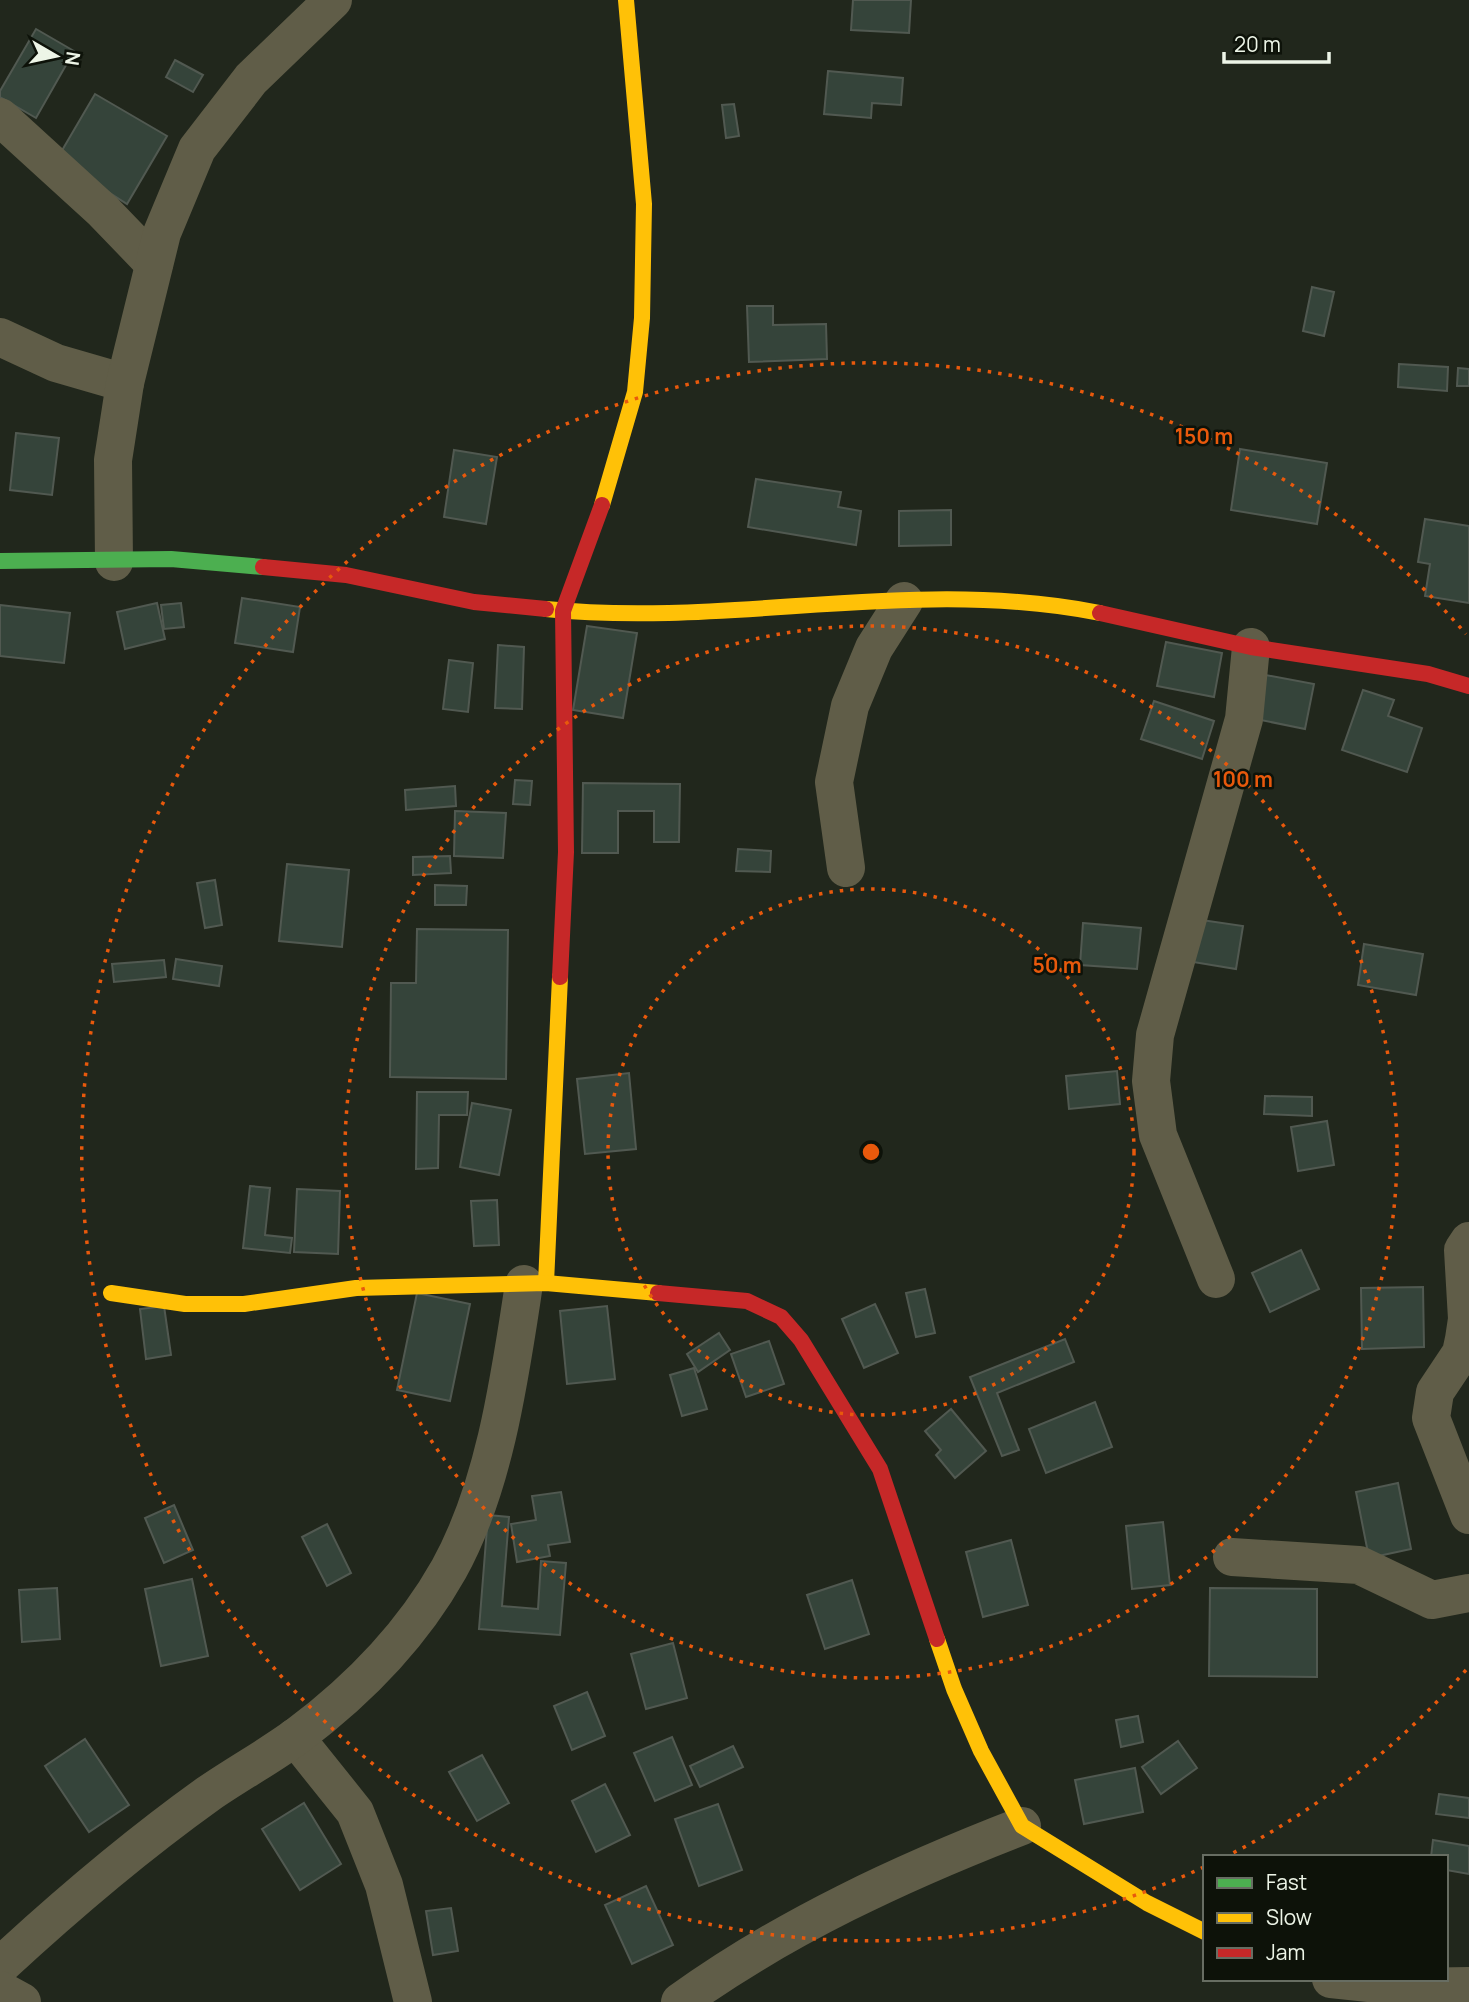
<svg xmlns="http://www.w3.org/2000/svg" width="1469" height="2002" font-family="Manrope,sans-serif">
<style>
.building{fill:#35443a;stroke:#515951;stroke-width:2}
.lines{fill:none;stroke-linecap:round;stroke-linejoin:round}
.street{stroke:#605d48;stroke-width:38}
.fast{stroke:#4caf50;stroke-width:16}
.slow{stroke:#ffc107;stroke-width:16}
.jam{stroke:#c62828;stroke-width:16}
.ring{fill:none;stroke:#e8590c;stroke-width:3.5;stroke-dasharray:3.5 7}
.centre{fill:#e8590c;stroke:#0d1209;stroke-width:3.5}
.ring-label{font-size:21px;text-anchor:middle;font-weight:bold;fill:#e8590c;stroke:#0d1209;stroke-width:5;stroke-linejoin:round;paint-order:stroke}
</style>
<rect width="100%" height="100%" fill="#21271c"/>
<g class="building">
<polygon points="853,0 911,0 909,33 851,30"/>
<polygon points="36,29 74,51 36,118 0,97 0,91"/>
<polygon points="175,60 203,75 193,92 166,77"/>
<polygon points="828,71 903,78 901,105 872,103 871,118 824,114"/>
<polygon points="95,94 167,136 127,204 57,159"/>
<polygon points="734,104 739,136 726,138 722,105"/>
<polygon points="1312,287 1334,292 1324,336 1303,331"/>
<polygon points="747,306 773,306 773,325 826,324 827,359 749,362"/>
<polygon points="1399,364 1448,367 1447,391 1398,387"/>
<polygon points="1458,368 1469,369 1469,386 1457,386"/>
<polygon points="16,433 59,438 52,495 10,490"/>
<polygon points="1240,449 1327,463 1317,524 1231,510"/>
<polygon points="454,450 497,457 486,524 444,517"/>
<polygon points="756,479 841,492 838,507 861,511 856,545 748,527"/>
<polygon points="951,510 951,545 899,546 899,511"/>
<polygon points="1425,519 1469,526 1469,603 1425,596 1430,564 1418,562"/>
<polygon points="242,598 300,607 293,652 235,643"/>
<polygon points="157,603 165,639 125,649 117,612"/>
<polygon points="181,603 184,627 164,629 161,605"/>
<polygon points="0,605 70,613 64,663 0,656"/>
<polygon points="587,626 637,633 623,718 573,710"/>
<polygon points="1166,642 1222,653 1214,697 1157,686"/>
<polygon points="498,645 524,647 522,709 495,708"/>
<polygon points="449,660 473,663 468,712 443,709"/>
<polygon points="1255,673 1314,684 1305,729 1246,717"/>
<polygon points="1363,690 1394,700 1388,716 1422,728 1407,772 1342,750"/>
<polygon points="1154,701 1214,721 1202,759 1141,739"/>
<polygon points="515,780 532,781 530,805 513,804"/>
<polygon points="583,783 680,784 679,842 654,842 654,811 618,811 618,853 582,853"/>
<polygon points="455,786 456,806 406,810 405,790"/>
<polygon points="455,811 506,813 503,858 454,856"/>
<polygon points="738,849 771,851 770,872 736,871"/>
<polygon points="450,856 451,873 413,875 413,857"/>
<polygon points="287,864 349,870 342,947 279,941"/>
<polygon points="215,880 222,925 205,928 197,883"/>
<polygon points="435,885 467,886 466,905 435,905"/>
<polygon points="1188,918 1243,926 1236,969 1181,960"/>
<polygon points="1083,923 1141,928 1137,969 1080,965"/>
<polygon points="417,929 508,930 506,1079 390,1077 391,983 416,983"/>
<polygon points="1364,944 1423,954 1416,995 1358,985"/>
<polygon points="176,959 222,966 219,986 173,979"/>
<polygon points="164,960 166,977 114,982 112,964"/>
<polygon points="1117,1071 1120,1104 1069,1109 1066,1076"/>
<polygon points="629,1073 636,1149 585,1154 577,1079"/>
<polygon points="417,1092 468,1092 467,1115 439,1115 438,1168 416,1169"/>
<polygon points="1265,1096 1312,1097 1312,1116 1264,1114"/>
<polygon points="472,1103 511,1110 499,1175 460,1167"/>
<polygon points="1327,1121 1334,1165 1298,1171 1291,1127"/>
<polygon points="250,1186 270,1188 265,1235 292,1238 290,1253 243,1248"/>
<polygon points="297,1189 340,1191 338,1254 294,1252"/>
<polygon points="497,1200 499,1245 474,1246 471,1201"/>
<polygon points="1301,1250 1319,1289 1270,1312 1252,1273"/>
<polygon points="1423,1287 1424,1347 1362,1349 1361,1288"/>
<polygon points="925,1289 935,1333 916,1337 906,1293"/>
<polygon points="417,1293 470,1304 450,1401 397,1390"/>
<polygon points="875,1304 898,1353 864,1368 842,1319"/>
<polygon points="164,1306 171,1355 146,1359 140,1309"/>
<polygon points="607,1306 615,1379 567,1384 560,1311"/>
<polygon points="719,1333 730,1350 698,1372 687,1354"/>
<polygon points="1065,1339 1074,1362 997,1393 1019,1450 1002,1456 970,1377"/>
<polygon points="769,1341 784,1384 746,1397 731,1354"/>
<polygon points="694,1368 707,1409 682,1416 670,1375"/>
<polygon points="1095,1402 1112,1447 1046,1473 1029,1429"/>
<polygon points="951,1409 986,1451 955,1478 936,1455 941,1450 925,1431"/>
<polygon points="1398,1483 1411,1549 1369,1558 1356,1492"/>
<polygon points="561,1492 570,1542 548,1545 550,1556 517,1562 511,1524 536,1520 532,1496"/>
<polygon points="174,1505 193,1550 164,1563 145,1518"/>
<polygon points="488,1515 509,1517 502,1606 538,1609 541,1561 566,1563 560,1635 479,1629"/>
<polygon points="1163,1522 1170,1585 1132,1589 1126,1526"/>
<polygon points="327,1524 351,1573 327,1586 302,1537"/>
<polygon points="1011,1540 1028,1605 983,1617 966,1552"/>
<polygon points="192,1579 208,1656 161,1666 145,1589"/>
<polygon points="852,1580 869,1634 825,1649 807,1595"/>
<polygon points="57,1588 60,1639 22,1642 19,1590"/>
<polygon points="1210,1588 1317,1589 1317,1677 1209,1676"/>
<polygon points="673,1643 687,1698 646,1709 631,1654"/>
<polygon points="587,1692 605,1736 572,1750 554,1706"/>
<polygon points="1138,1716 1143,1742 1121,1747 1116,1720"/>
<polygon points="672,1737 692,1785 655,1801 634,1753"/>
<polygon points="85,1739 129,1805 89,1832 45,1766"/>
<polygon points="1178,1741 1197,1768 1161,1794 1142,1767"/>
<polygon points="733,1746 743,1767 700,1787 690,1766"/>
<polygon points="482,1755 509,1803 477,1821 449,1772"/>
<polygon points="1135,1768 1143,1812 1084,1824 1075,1780"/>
<polygon points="605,1784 630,1835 596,1852 572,1801"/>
<polygon points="1439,1794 1469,1798 1469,1818 1436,1814"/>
<polygon points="304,1803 341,1864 300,1890 262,1829"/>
<polygon points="718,1804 742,1870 699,1886 675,1819"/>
<polygon points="1433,1840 1469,1846 1469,1874 1446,1870 1446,1857 1431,1857"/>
<polygon points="646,1886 673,1945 632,1964 605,1905"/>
<polygon points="451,1908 458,1951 433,1955 426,1911"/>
</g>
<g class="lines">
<g class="street">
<polyline points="0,117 103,211 154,264"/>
<polyline points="0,337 56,363 125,383"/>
<polyline points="114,562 113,460 125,383 162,233 197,149 251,79 333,0"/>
<polyline points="846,868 834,782 850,706 874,648 904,601"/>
<polyline points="1469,1241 1463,1250 1467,1319 1464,1339 1461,1353 1435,1392 1431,1418 1469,1515"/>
<polyline points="1216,1279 1158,1135 1151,1081 1155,1035 1244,719 1251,647"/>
<polyline points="1232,1557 1359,1565 1432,1600 1469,1593"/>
<polyline points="295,1737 355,1812 384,1885 413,2002"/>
<path d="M0 1966C66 1905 134 1847 208 1794 237 1774 268 1757 297 1736 357 1691 412 1635 449 1569 495 1486 510 1376 524 1284"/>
<polyline points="1331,1979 1405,1987 1469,1986"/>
<polyline points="0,1990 22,2002"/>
<path d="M680 2002C784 1927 903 1872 1022 1826"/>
</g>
<polyline class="fast" points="0,561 171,559 263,567"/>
<g class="slow">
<polyline points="602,505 635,392 642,318 644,204 626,0"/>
<path d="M546 609C730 628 917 576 1100 613"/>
<polyline points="546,1283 560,977"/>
<polyline points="111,1293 185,1304 244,1304 356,1288 546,1283 658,1293"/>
<polyline points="937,1639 954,1689 981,1751 1022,1826 1147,1903 1205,1932"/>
</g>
<g class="jam">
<polyline points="263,567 346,575 474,602 546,609"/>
<polyline points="1100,613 1251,647 1428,674 1469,686"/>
<polyline points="560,977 566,852 563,611 602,505"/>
<polyline points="658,1293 747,1301 781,1317 801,1340 880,1469 937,1639"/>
</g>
</g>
<g class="ring">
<circle cx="871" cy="1152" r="263"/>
<circle cx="871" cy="1152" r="526"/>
<path d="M1466 1670A789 789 0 0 1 1229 1855M1204 1867A789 789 0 1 1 1466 634"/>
</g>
<circle cx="871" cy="1152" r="10" class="centre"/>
<g class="ring-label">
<text x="1204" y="444">150 m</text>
<text x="1243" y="787">100 m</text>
<text x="1057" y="973">50 m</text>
</g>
<rect x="1203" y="1855" width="245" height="126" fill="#0d1209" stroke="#676d62" stroke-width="2"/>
<rect x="1217" y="1878" width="35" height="10" fill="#4caf50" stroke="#676d62" stroke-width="2"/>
<text x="1266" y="1890" font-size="21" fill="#edf5e7">Fast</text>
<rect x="1217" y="1913" width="35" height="10" fill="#ffc107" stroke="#676d62" stroke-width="2"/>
<text x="1266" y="1925" font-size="21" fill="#edf5e7">Slow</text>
<rect x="1217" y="1948" width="35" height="10" fill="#c62828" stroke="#676d62" stroke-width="2"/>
<text x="1266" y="1960" font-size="21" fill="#edf5e7">Jam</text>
<g transform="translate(56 56) rotate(99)" stroke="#0d1209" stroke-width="5" paint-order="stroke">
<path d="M0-5L12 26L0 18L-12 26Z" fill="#edf5e7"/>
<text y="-10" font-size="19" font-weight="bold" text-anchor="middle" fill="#edf5e7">N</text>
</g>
<path d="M1224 52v10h105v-10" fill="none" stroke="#edf5e7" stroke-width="3.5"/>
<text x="1234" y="52" font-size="21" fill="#edf5e7" stroke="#0d1209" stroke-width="5" paint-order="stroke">20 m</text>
</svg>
